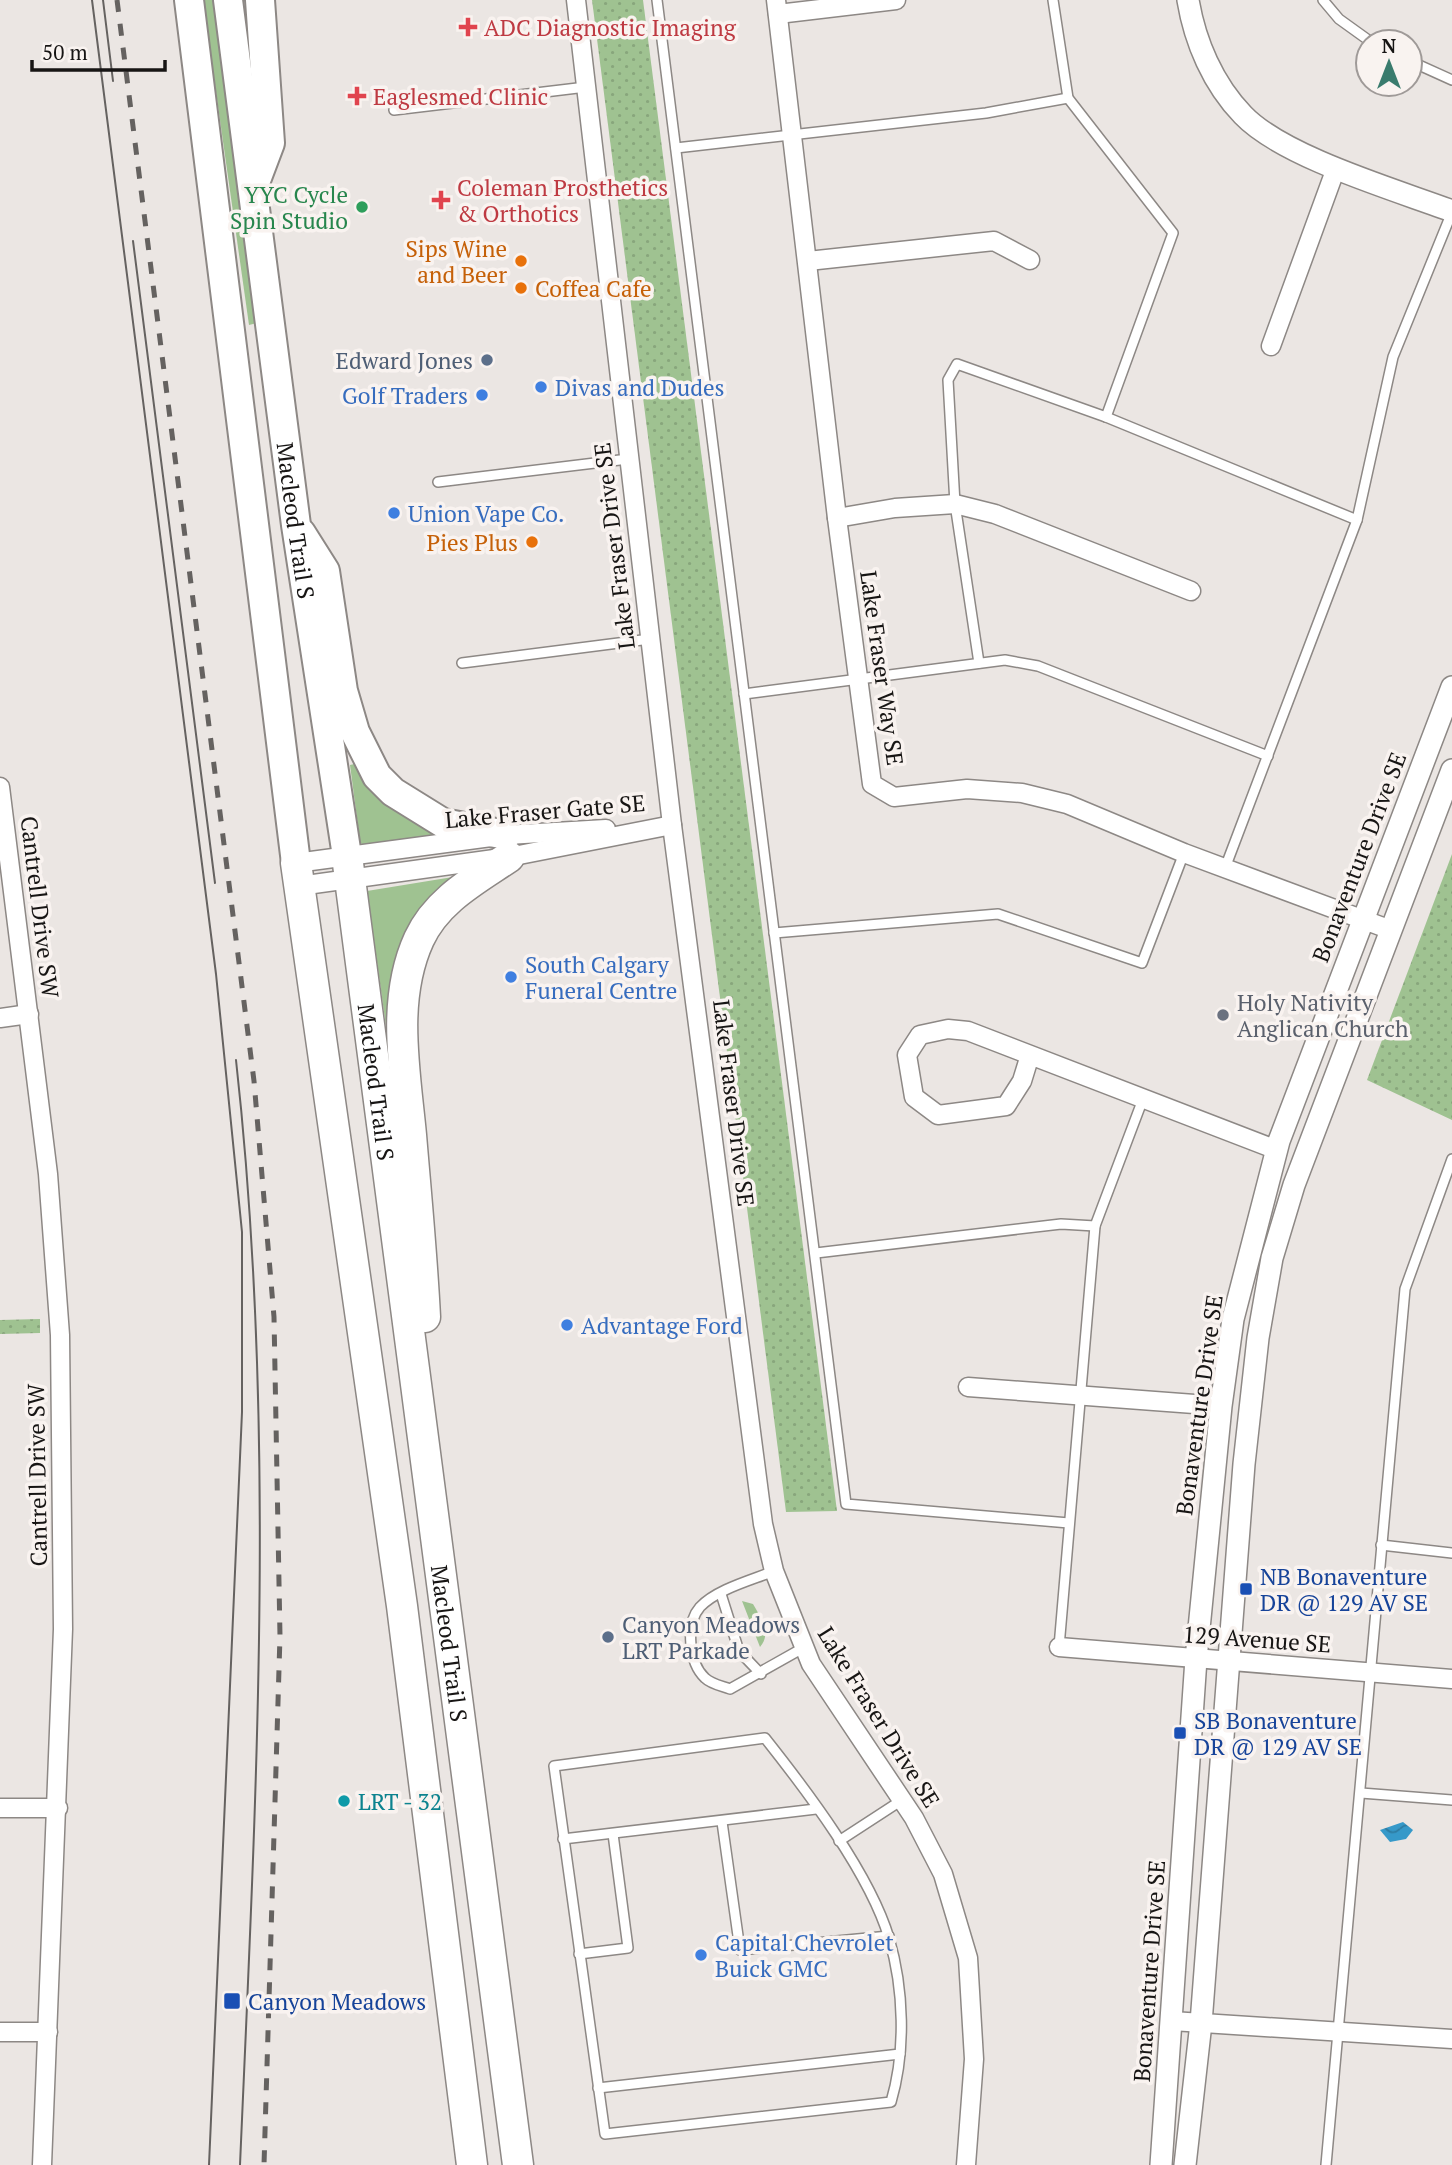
<svg xmlns="http://www.w3.org/2000/svg" width="1452" height="2165" font-family="'PT Serif',serif">
<style>
.green{fill:#9fc291}
.park{fill:url(#park-dots)}
.water{fill:url(#water-waves)}
.lines{fill:none;stroke-linecap:round;stroke-linejoin:round}
.service-casing{stroke:#8d8885;stroke-width:12}
.minor-casing{stroke:#8d8885;stroke-width:21}
.tertiary-casing{stroke:#8d8885;stroke-width:24}
.trunk-casing{stroke:#8d8885;stroke-width:32}
.motorway-casing{stroke:#8d8885;stroke-width:33}
.service{stroke:#fff;stroke-width:9}
.minor{stroke:#fff;stroke-width:18}
.tertiary{stroke:#fff;stroke-width:21}
.trunk{stroke:#fff;stroke-width:28}
.motorway{stroke:#fff;stroke-width:30}
.tram{stroke:#656260;stroke-width:2}
.rail{stroke:#656260;stroke-width:5;stroke-dasharray:12 12;stroke-linecap:butt}
.health-dot{fill:#e0444e;stroke:#f9f3f0;stroke-width:2.5}
.leisure-dot{fill:#2e9e5b;stroke:#f9f3f0;stroke-width:2.5}
.food-dot{fill:#e8710a;stroke:#f9f3f0;stroke-width:2.5}
.service-dot{fill:#5c6f8a;stroke:#f9f3f0;stroke-width:2.5}
.shop-dot{fill:#3f7fe0;stroke:#f9f3f0;stroke-width:2.5}
.worship-dot{fill:#6b7280;stroke:#f9f3f0;stroke-width:2.5}
.transit-dot{fill:#1a4fb4;stroke:#f9f3f0;stroke-width:2.5}
.culture-dot{fill:#0f9aa8;stroke:#f9f3f0;stroke-width:2.5}
.labels{text-anchor:middle;dominant-baseline:central;stroke-width:7;stroke-linejoin:round;paint-order:stroke}
.health-label{font-size:23px;fill:#be3a42;stroke:#f9f3f0;text-anchor:start}
.leisure-label{font-size:23px;fill:#27864d;stroke:#f9f3f0;text-anchor:end}
.food-label{font-size:23px;fill:#c56008;stroke:#f9f3f0;text-anchor:end}
.service-label{font-size:23px;fill:#4e5e75;stroke:#f9f3f0;text-anchor:end}
.shop-label{font-size:23px;fill:#366cbe;stroke:#f9f3f0;text-anchor:start}
.street-label{font-size:23px;fill:#171514;stroke:#f9f3f0}
.worship-label{font-size:23px;fill:#5b616d;stroke:#f9f3f0;text-anchor:start}
.transit-label{font-size:23px;fill:#164399;stroke:#f9f3f0;text-anchor:start}
.culture-label{font-size:23px;fill:#0d838f;stroke:#f9f3f0;text-anchor:start}
</style>
<defs>
<pattern id="park-dots" width="8" height="8" patternUnits="userSpaceOnUse" patternTransform="scale(1.75)"><rect width="8" height="8" fill="#9fc291"/><path d="M2 2h.1M6 6h.1" fill="none" stroke="#88a67c" stroke-width="1.8" stroke-linecap="round"/></pattern>
<pattern id="water-waves" width="16" height="10" patternUnits="userSpaceOnUse" patternTransform="scale(1.75)"><rect width="16" height="10" fill="#3699c9"/><path d="M0 5q4-4 8 0t8 0" fill="none" stroke="#2d7ca2"/></pattern>
</defs>
<rect width="100%" height="100%" fill="#ebe6e3"/>
<g class="green">
<polygon points="203,0 215,0 257,323 249,325"/>
<polygon points="359,763 442,838 363,847 360,841 350,765"/>
<polygon points="459,876 395,1025 386,1026 367,891"/>
<path d="M742 1601 753 1604C761 1618 772 1633 760 1647Z"/>
</g>
<g class="park">
<polygon points="592,0 643,0 837,1511 786,1512"/>
<polygon points="1452,854 1452,1120 1367,1080"/>
<polygon points="40,1319 40,1333 0,1334 0,1320"/>
</g>
<polygon class="water" points="1403,1822 1413,1830 1406,1839 1390,1842 1380,1830"/>
<g class="lines">
<g class="service-casing">
<g id="service">
<polyline points="657,0 846,1504 1069,1523"/>
<polyline points="1053,0 1068,98 1173,233 1106,417"/>
<polyline points="1323,0 1339,19 1371,42"/>
<polyline points="1410,61 1452,80"/>
<polyline points="394,110 586,87"/>
<polyline points="676,148 986,113 1068,98"/>
<polyline points="438,482 628,459"/>
<polyline points="462,663 650,639"/>
<polyline points="979,663 955,504 948,380 957,364 1106,417 1357,520"/>
<polyline points="744,694 1005,660 1038,666 1268,756"/>
<polyline points="1225,868 1357,520 1393,357 1452,212"/>
<polyline points="774,933 998,914 1142,963 1184,853"/>
<polyline points="816,1253 1061,1224 1095,1226"/>
<polyline points="1381,1545 1452,1553"/>
<path d="M774 1571C752 1580 717 1589 700 1607 685 1624 689 1663 705 1678 711 1684 722 1686 730 1689L803 1648"/>
<polyline points="721,1594 739,1651 761,1674"/>
<polyline points="1059,1647 1095,1226 1143,1099"/>
<path d="M765 1738C807 1791 870 1874 889 1938 904 1989 906 2051 891 2102L605 2134 554 1766Z"/>
<polyline points="1361,1793 1452,1800"/>
<polyline points="722,1822 740,1950 889,1936"/>
<polyline points="563,1839 816,1809"/>
<polyline points="839,1841 902,1800"/>
<polyline points="579,1954 628,1948 613,1834"/>
<polyline points="598,2088 900,2054"/>
<polyline points="1326,2165 1405,1289 1452,1159"/>
</g>
</g>
<g class="minor-casing">
<g id="minor">
<polyline points="576,0 672,825 763,1524 774,1571 811,1664 914,1818 943,1874 968,1958 974,2059 966,2165"/>
<polyline points="776,0 837,518 872,784 894,797 967,789 1022,793 1067,804 1184,853 1391,930"/>
<polyline points="778,14 896,0"/>
<polyline points="808,261 994,241 1030,260"/>
<polyline points="1271,346 1336,168"/>
<polyline points="837,518 895,508 955,504 995,514 1191,591"/>
<polyline points="0,787 48,1174 60,1335 63,1629 42,2165"/>
<polyline points="296,863 506,835 606,829"/>
<polyline points="299,886 509,857 672,825"/>
<polyline points="0,1018 29,1014"/>
<polyline points="1030,1055 1022,1081 1006,1106 938,1115 914,1097 907,1055 920,1035 948,1029 968,1031 1277,1150"/>
<polyline points="968,1387 1221,1406"/>
<polyline points="1059,1647 1452,1679"/>
<polyline points="0,1808 58,1808"/>
<polyline points="1172,2021 1452,2039"/>
<polyline points="0,2032 48,2032"/>
</g>
</g>
<g class="tertiary-casing">
<g id="tertiary">
<path d="M1188 0C1195 42 1213 84 1243 115 1283 157 1396 190 1452 211"/>
<polyline points="1161,2165 1196,1659 1221,1406 1233,1319 1279,1141 1452,687"/>
<polyline points="1185,2165 1201,2023 1244,1464 1258,1338 1272,1258 1294,1185 1452,770"/>
</g>
</g>
<g class="trunk-casing">
<g id="trunk">
<polyline points="189,0 296,863"/>
<path id="s1" d="M228 0 296 525 347 856"/>
<polyline points="253,188 270,143 260,0"/>
<polyline points="301,533 325,571 343,691 355,732 377,776 393,792 443,823 506,835"/>
</g>
</g>
<g class="motorway-casing">
<g id="motorway">
<path id="s2" d="M347 856 518 2165"/>
<polyline points="296,863 402,1606 472,2165"/>
<path d="M425 1317C422 1256 416 1195 411 1135 405 1071 391 1000 419 939 437 900 475 880 509 857"/>
</g>
</g>
<use href="#service" class="service"/>
<use href="#minor" class="minor"/>
<use href="#tertiary" class="tertiary"/>
<use href="#trunk" class="trunk"/>
<use href="#motorway" class="motorway"/>
<g class="tram">
<polyline points="92,0 216,974 242,1232 242,1412 209,2165"/>
<polyline points="103,0 113,81"/>
<polyline points="133,241 215,883"/>
<path d="M236 1060C277 1428 256 1796 240 2165"/>
</g>
<polyline class="rail" points="117,0 254,1081 274,1317 280,1636 264,2165"/>
</g>
<g class="health-dot">
<path d="M464.5 16.5h7v7h7v7h-7v7h-7v-7h-7v-7h7z"/>
<path d="M353.5 85.5h7v7h7v7h-7v7h-7v-7h-7v-7h7z"/>
<path d="M437.5 189.5h7v7h7v7h-7v7h-7v-7h-7v-7h7z"/>
</g>
<circle class="leisure-dot" cx="362" cy="207" r="7"/>
<g class="food-dot">
<circle cx="521" cy="261" r="7"/>
<circle cx="521" cy="288" r="7"/>
<circle cx="532" cy="542" r="7"/>
</g>
<g class="service-dot">
<circle cx="487" cy="360" r="7"/>
<circle cx="608" cy="1637" r="7"/>
</g>
<g class="shop-dot">
<circle cx="541" cy="387" r="7"/>
<circle cx="482" cy="395" r="7"/>
<circle cx="394" cy="513" r="7"/>
<circle cx="511" cy="977" r="7"/>
<circle cx="567" cy="1325" r="7"/>
<circle cx="701" cy="1955" r="7"/>
</g>
<circle class="worship-dot" cx="1223" cy="1015" r="7"/>
<g class="transit-dot">
<rect x="1239" y="1582" width="14" height="14" rx="3.5"/>
<rect x="1173" y="1726" width="14" height="14" rx="3.5"/>
<rect x="223" y="1992" width="18" height="18" rx="3.5"/>
</g>
<circle class="culture-dot" cx="344" cy="1801" r="7"/>
<g class="labels">
<g class="health-label">
<text x="484" y="27">ADC Diagnostic Imaging</text>
<text x="373" y="96">Eaglesmed Clinic</text>
<text x="457" y="187">Coleman Prosthetics<tspan x="457" dy="26">&amp; Orthotics</tspan></text>
</g>
<g class="leisure-label">
<text x="348" y="194">YYC Cycle<tspan x="348" dy="26">Spin Studio</tspan></text>
</g>
<g class="food-label">
<text x="507" y="248">Sips Wine<tspan x="507" dy="26">and Beer</tspan></text>
<text x="535" y="288" text-anchor="start">Coffea Cafe</text>
<text x="518" y="542">Pies Plus</text>
</g>
<g class="service-label">
<text x="473" y="360">Edward Jones</text>
<text x="622" y="1624" text-anchor="start">Canyon Meadows<tspan x="622" dy="26">LRT Parkade</tspan></text>
</g>
<g class="shop-label">
<text x="555" y="387">Divas and Dudes</text>
<text x="468" y="395" text-anchor="end">Golf Traders</text>
<text x="408" y="513">Union Vape Co.</text>
<text x="525" y="964">South Calgary<tspan x="525" dy="26">Funeral Centre</tspan></text>
<text x="581" y="1325">Advantage Ford</text>
<text x="715" y="1942">Capital Chevrolet<tspan x="715" dy="26">Buick GMC</tspan></text>
</g>
<g class="street-label">
<text stroke="none"><textPath href="#s1" startOffset="525">Macleod Trail S</textPath></text>
<text transform="translate(614 546) rotate(-97)">Lake Fraser Drive SE</text>
<text transform="translate(882 668) rotate(82)">Lake Fraser Way SE</text>
<text transform="translate(545 811) rotate(-5)">Lake Fraser Gate SE</text>
<text transform="translate(1359 857) rotate(-69)">Bonaventure Drive SE</text>
<text transform="translate(40 907) rotate(83)">Cantrell Drive SW</text>
<text stroke="none"><textPath href="#s2" startOffset="228">Macleod Trail S</textPath></text>
<text transform="translate(734 1103) rotate(83)">Lake Fraser Drive SE</text>
<text transform="translate(1199 1405) rotate(-82)">Bonaventure Drive SE</text>
<text transform="translate(37 1475) rotate(-91)">Cantrell Drive SW</text>
<text transform="translate(1257 1639) rotate(4)">129 Avenue SE</text>
<text stroke="none"><textPath href="#s2" startOffset="794">Macleod Trail S</textPath></text>
<text transform="translate(879 1717) rotate(58)">Lake Fraser Drive SE</text>
<text transform="translate(1149 1971) rotate(-86)">Bonaventure Drive SE</text>
</g>
<g class="worship-label">
<text x="1237" y="1002">Holy Nativity<tspan x="1237" dy="26">Anglican Church</tspan></text>
</g>
<g class="transit-label">
<text x="1260" y="1576">NB Bonaventure<tspan x="1260" dy="26">DR @ 129 AV SE</tspan></text>
<text x="1194" y="1720">SB Bonaventure<tspan x="1194" dy="26">DR @ 129 AV SE</tspan></text>
<text x="248" y="2001">Canyon Meadows</text>
</g>
<g class="culture-label">
<text x="358" y="1801">LRT - 32</text>
</g>
</g>
<g transform="translate(1389 63)"><circle r="33" fill="#f9f3f0" stroke="#9f9a98" stroke-width="2"/>
<path d="M0-5L12 26L0 18L-12 26Z" fill="#397b6d"/>
<text y="-10" font-size="19" font-weight="bold" text-anchor="middle" fill="#171514">N</text>
</g>
<path d="M32 60v10h133v-10" fill="none" stroke="#171514" stroke-width="3.5"/>
<text x="42" y="60" font-size="21" fill="#171514" stroke="#f9f3f0" stroke-width="5" paint-order="stroke">50 m</text>
</svg>
